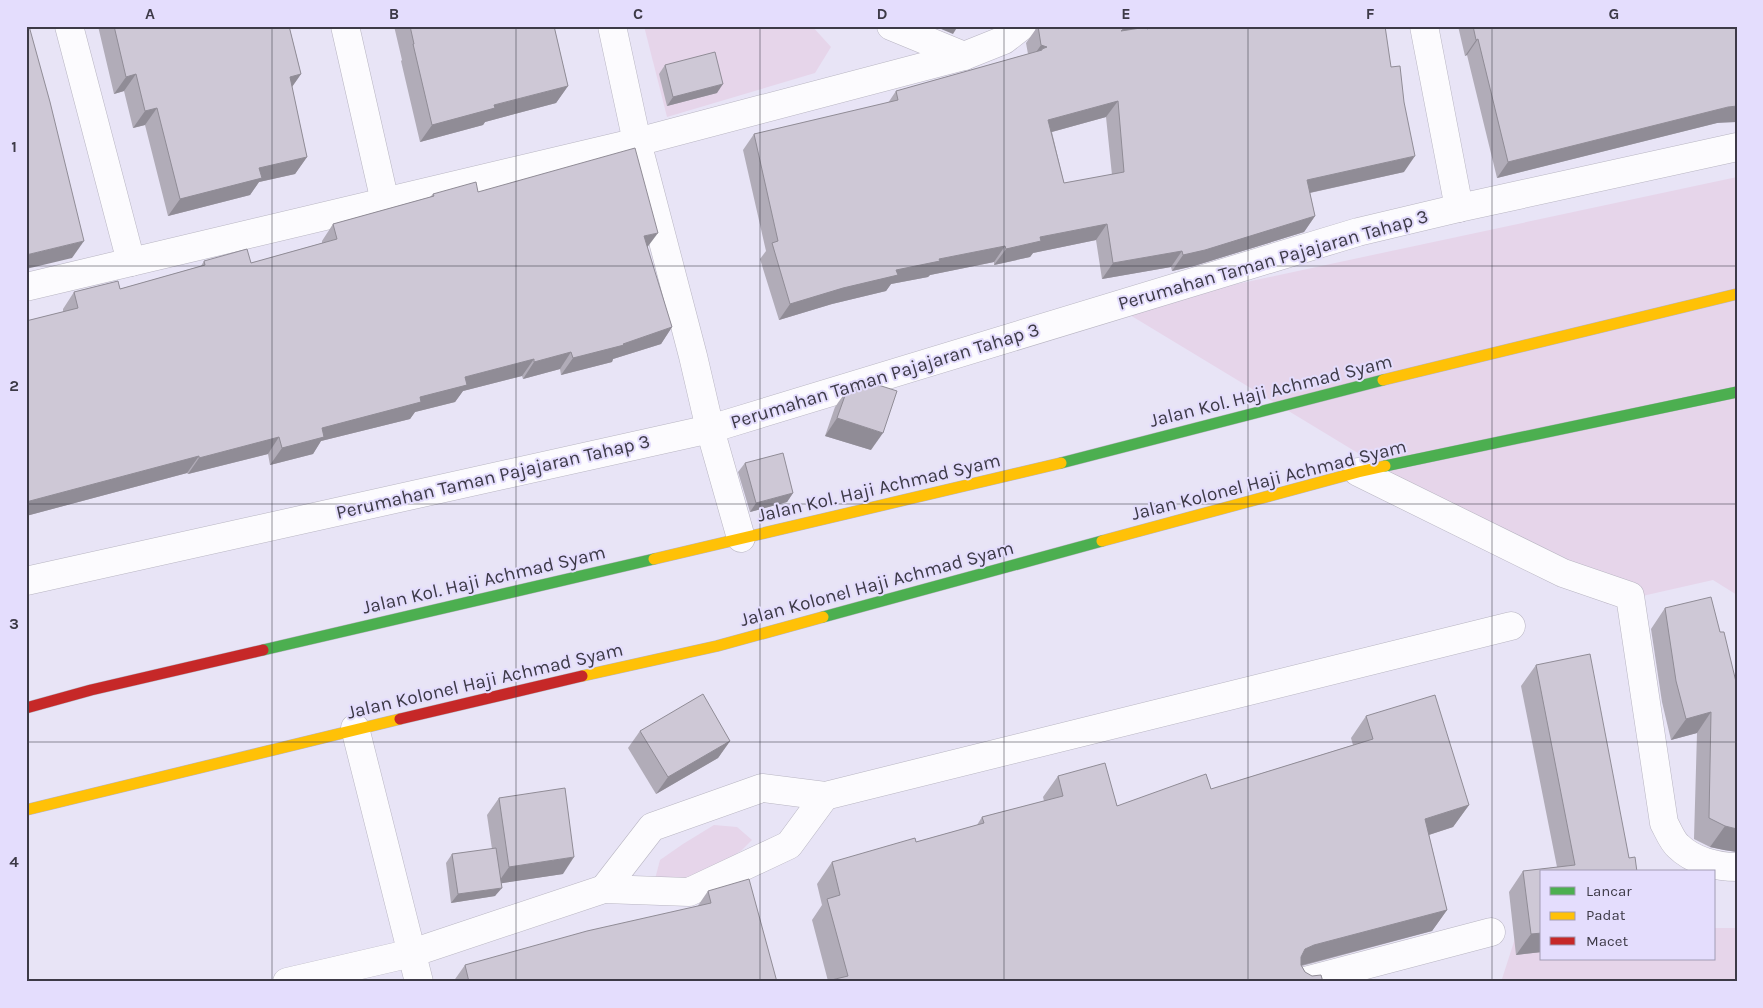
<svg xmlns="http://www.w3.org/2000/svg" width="1763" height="1008" font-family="Karla,sans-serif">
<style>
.green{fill:#e6d5ea}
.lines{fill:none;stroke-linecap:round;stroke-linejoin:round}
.street-casing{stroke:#b8b5c2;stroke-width:29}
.fast-casing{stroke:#b8b5c2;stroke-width:12}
.slow-casing{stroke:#b8b5c2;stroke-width:12}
.jam-casing{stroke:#b8b5c2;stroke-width:12}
.street{stroke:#fcfbfe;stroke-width:28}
.fast{stroke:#4caf50;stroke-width:11}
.slow{stroke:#ffc107;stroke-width:11}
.jam{stroke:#c62828;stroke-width:11}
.wall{fill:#b1acb8;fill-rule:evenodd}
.shaded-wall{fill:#908c96}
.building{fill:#cec8d6;stroke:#908c96;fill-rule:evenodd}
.grid{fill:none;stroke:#3d3a47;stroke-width:1;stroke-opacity:0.55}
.labels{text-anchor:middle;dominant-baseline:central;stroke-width:4;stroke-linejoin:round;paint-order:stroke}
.street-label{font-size:19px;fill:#3d3a47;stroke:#e4ddfd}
.neatline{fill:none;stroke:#3d3a47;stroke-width:2}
.grid-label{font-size:16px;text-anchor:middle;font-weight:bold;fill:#3d3a47}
</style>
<rect width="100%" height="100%" fill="#e8e4f6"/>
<g class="green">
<polygon points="644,26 812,26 831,47 815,73 667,117"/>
<polygon points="1737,177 1737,595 1713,580 1607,604 1120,309"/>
<polygon points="714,825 737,827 752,840 742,850 711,871 682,885 655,879 660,860 683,844"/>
<polygon points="1520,923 1542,924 1542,959 1714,959 1714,928 1737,928 1737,982 1501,982"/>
</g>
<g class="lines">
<g class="street-casing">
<g id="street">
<polyline points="69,26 131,262"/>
<polyline points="345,26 385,202"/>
<polyline points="612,26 637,142 693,356 710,429 741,538"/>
<polyline points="891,26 964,56"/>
<polyline points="1424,26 1459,208"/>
<polyline points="26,287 637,142 964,56 1004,40 1022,26"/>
<path d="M1358 472 1563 573 1630 596 1664 823C1668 830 1672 841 1678 846 1693 861 1717 867 1737 867"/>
<polyline points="26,581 710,429 1358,232 1459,208 1737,147"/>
<polyline points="355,728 419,982"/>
<polyline points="604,889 652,827 762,788 825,796 1511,626"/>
<polyline points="287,982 412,953 604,889 689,892 789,845 825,796"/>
<polyline points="1301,982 1491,932"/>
</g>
</g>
<g class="fast-casing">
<g id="fast">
<polyline points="1061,463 1383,380"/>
<polyline points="1385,466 1737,392"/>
<polyline points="823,617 1102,541"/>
<polyline points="263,650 654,559"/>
</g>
</g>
<g class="slow-casing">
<g id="slow">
<polyline points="1383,380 1737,294"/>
<polyline points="1102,541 1358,472 1385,466"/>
<polyline points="654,559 1061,463"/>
<polyline points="582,676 717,646 823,617"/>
<polyline points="26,810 400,719"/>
</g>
</g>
<g class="jam-casing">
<g id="jam">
<polyline points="26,708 91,690 263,650"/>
<polyline points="400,719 582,676"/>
</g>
</g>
<use href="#street" class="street"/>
<use href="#fast" class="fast"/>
<use href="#slow" class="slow"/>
<use href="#jam" class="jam"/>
</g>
<g class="wall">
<polygon points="98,26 289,26 301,74 292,87 307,157 295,174 259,182 250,195 168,216 145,125 133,128 124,91 114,94"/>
<polygon points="394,26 554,26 568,86 556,103 485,122 483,125 420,142 401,61 402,60"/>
<path d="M1038 26H1134L1130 30 1147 29 1404 172 1310 193 1315 216 1304 232 1194 266 1172 271 1171 267 1102 279 1096 240 1033 253 1030 257 994 265V262L930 275 928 277 891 284 886 291 832 304 779 320 760 259 766 251 743 150 754 134 888 103 896 91 1028 54 1026 43ZM1106 117 1112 175 1064 183 1052 132Z"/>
<polygon points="1458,26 1737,26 1717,123 1497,178 1467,55 1465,56"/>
<polygon points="665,65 717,93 667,106 659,74"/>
<polygon points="478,192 647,247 672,327 661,344 613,359 612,362 561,375 560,369 523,379 522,376 463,391 455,402 415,412 410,419 321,441 313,454 270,465 268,454 188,474 187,473 26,516 26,321 63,312 63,309 74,292 120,289 201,266 204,261 251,263 322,243 322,241 333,224 430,197 433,194"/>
<polygon points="847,390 871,450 825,436 835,407"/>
<polygon points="745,463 793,493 787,502 750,512 738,472"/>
<polygon points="1665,608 1720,632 1737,686 1737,852 1724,850 1710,847 1694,839 1697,733 1671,740 1662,702 1651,629"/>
<polygon points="1536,665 1629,858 1542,872 1542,952 1516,955 1509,892 1523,871 1557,867 1521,686"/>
<polygon points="1366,716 1469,805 1453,827 1429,835 1447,910 1432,931 1302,966 1305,972 828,981 812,920 822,905 817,884 832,862 916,842 977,825 982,817 1044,801 1043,797 1058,776 1117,806 1211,789 1353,745 1351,738"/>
<polygon points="640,731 730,741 718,758 656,794 628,748"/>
<polygon points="499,798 563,874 501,883 495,896 451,903 446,863 452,854 492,849 487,815"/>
<polygon points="708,891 777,982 453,982 465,965 697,907"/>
</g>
<g class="shaded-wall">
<polygon points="934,26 958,26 953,34"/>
<polygon points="1127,26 1134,26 1109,47 1121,31"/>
<polygon points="1478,39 1467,55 1465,56 1476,40"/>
<polygon points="1041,45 1047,47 1042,49 1033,62 1030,61"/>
<polygon points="136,74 124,91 114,94 126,77"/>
<polygon points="301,74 289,91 290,77"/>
<polygon points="723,84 717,93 667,106 673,97"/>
<polygon points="568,86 556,103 485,122 483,125 420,142 432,125 494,105"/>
<polygon points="1118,101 1106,117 1037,136 1048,120"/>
<polygon points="1737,106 1737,122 1717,123 1497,178 1508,162 1728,107"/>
<polygon points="157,108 145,125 133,128 145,111"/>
<polygon points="1415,156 1404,172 1295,196 1307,180"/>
<polygon points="307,157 295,174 259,182 250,195 168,216 180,199 259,168"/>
<polygon points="1315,216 1304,232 1194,266 1172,271 1183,255"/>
<polygon points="1107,224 1096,240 1033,253 1030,257 994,265 1006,249 1040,237"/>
<polygon points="658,233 646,249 644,236"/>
<polygon points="84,241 72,258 26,269 26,255"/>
<polygon points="1005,246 994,262 930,275 928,277 891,284 886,291 832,304 779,320 790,304 896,270 939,259"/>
<polygon points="1182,251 1171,267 1102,279 1113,263"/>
<polygon points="672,327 661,344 613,359 612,362 561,375 573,358 623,344"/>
<polygon points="571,352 560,369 523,379 534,362"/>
<polygon points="534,359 522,376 463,391 455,402 415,412 410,419 321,441 313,454 270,465 282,448 322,428 420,397 465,377"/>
<polygon points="837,418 883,433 871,450 825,436"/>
<polygon points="279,437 268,454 188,474 199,458"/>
<polygon points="199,456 187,473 26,516 26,502"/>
<polygon points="793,493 787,502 750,512 756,503"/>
<polygon points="1711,712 1697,733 1671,740 1686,719"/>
<polygon points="730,741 718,758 656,794 668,777"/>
<polygon points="1469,805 1453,827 1410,841 1425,819"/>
<polygon points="1725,826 1737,829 1737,852 1724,850 1710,847"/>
<polygon points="574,857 563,874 497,884 509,867"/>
<polygon points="502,888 495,896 451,903 458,894"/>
<polygon points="1447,910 1432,931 1299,966 1290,971 1305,949 1314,945"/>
<polygon points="1542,933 1542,952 1516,955 1531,934"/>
</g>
<g class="building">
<polygon points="26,26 29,26 50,102 84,241 26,255"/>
<polygon points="114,26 289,26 301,74 290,77 307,157 259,168 262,178 180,199 157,108 145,111 136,74 126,77"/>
<polygon points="410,26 554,26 568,86 494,105 495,108 432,125 413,44 414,44"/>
<path d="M1038 26H1127L1121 31 1147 27V29L1156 26H1385L1391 67 1400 66 1404 102 1415 156 1307 180 1315 216 1205 250 1183 255 1182 251 1113 263 1107 224 1040 237 1041 241 1006 249 1005 246 939 259 940 261 896 270 898 275 843 288 790 304 772 243 778 241 754 134 898 100 896 91 1042 50V49L1047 47 1041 45ZM1118 101 1124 172 1064 183 1048 120Z"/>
<polygon points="1473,26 1737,26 1737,106 1728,107 1508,162 1478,39 1476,40"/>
<polygon points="715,52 723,84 673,97 665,65"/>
<polygon points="635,148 658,233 644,236 672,327 623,344 624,345 573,358 571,352 534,362 534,359 465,377 467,385 420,397 421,402 322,428 324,437 282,448 279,437 199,458 199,456 26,502 26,321 78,308 74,292 118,281 120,289 205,265 204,261 247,249 251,263 337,239 333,224 434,196 433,194 476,182 478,192"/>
<polygon points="872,383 897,391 883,433 837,418 847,390"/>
<polygon points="783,453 793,493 756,503 745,463"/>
<polygon points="1711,597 1720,632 1724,632 1737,686 1737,829 1725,826 1709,818 1711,712 1686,719 1676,681 1665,608"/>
<polygon points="1590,654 1629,858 1635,857 1637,872 1542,872 1542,933 1531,934 1523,871 1575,865 1536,665"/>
<polygon points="703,694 730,741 668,777 640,731"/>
<polygon points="1435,695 1469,805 1425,819 1447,910 1314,945 1305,949 1301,957 1301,965 1305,972 1312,976 1321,975 1323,982 823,982 848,976 827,899 840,895 832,862 915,838 916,842 984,823 982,817 1063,796 1058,776 1105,763 1117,806 1206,774 1211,789 1373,739 1366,716"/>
<polygon points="565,788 574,857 509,867 499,798"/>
<polygon points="496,848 502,888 458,894 452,854"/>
<polygon points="749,879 777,982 469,982 465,965 587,931 711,903 708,891"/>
</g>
<path class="grid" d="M272 26V982M516 26V982M760 26V982M1004 26V982M1248 26V982M1492 26V982M26 266H1737M26 504H1737M26 742H1737"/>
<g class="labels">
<g class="street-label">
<text transform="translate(1273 260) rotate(-16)">Perumahan Taman Pajajaran Tahap 3</text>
<text transform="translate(885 376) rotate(-17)">Perumahan Taman Pajajaran Tahap 3</text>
<text transform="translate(1271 391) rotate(-14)">Jalan Kol. Haji Achmad Syam</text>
<text transform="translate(493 477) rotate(-13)">Perumahan Taman Pajajaran Tahap 3</text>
<text transform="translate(1269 480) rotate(-14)">Jalan Kolonel Haji Achmad Syam</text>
<text transform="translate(879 488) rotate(-13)">Jalan Kol. Haji Achmad Syam</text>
<text transform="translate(484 580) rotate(-13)">Jalan Kol. Haji Achmad Syam</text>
<text transform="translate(877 584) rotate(-15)">Jalan Kolonel Haji Achmad Syam</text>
<text transform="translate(485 681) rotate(-13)">Jalan Kolonel Haji Achmad Syam</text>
</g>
</g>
<rect width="1763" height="1008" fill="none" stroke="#e4ddfd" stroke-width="55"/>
<rect x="1540" y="870" width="175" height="90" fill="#e4ddfd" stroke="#a19cb4"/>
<rect x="1550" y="887" width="25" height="8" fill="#4caf50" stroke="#a19cb4"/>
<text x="1586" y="896" font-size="15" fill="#3d3a47">Lancar</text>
<rect x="1550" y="912" width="25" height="8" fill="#ffc107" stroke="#a19cb4"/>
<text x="1586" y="920" font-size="15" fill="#3d3a47">Padat</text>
<rect x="1550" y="937" width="25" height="8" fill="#c62828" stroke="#a19cb4"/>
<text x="1586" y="946" font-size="15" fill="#3d3a47">Macet</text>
<rect x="28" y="28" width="1708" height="952" class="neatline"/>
<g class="grid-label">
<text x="150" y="19">A</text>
<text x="394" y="19">B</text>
<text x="638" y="19">C</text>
<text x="882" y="19">D</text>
<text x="1126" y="19">E</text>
<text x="1370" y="19">F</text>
<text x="1614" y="19">G</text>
<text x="14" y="152">1</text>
<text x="14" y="391">2</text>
<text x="14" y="629">3</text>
<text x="14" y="867">4</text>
</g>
</svg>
